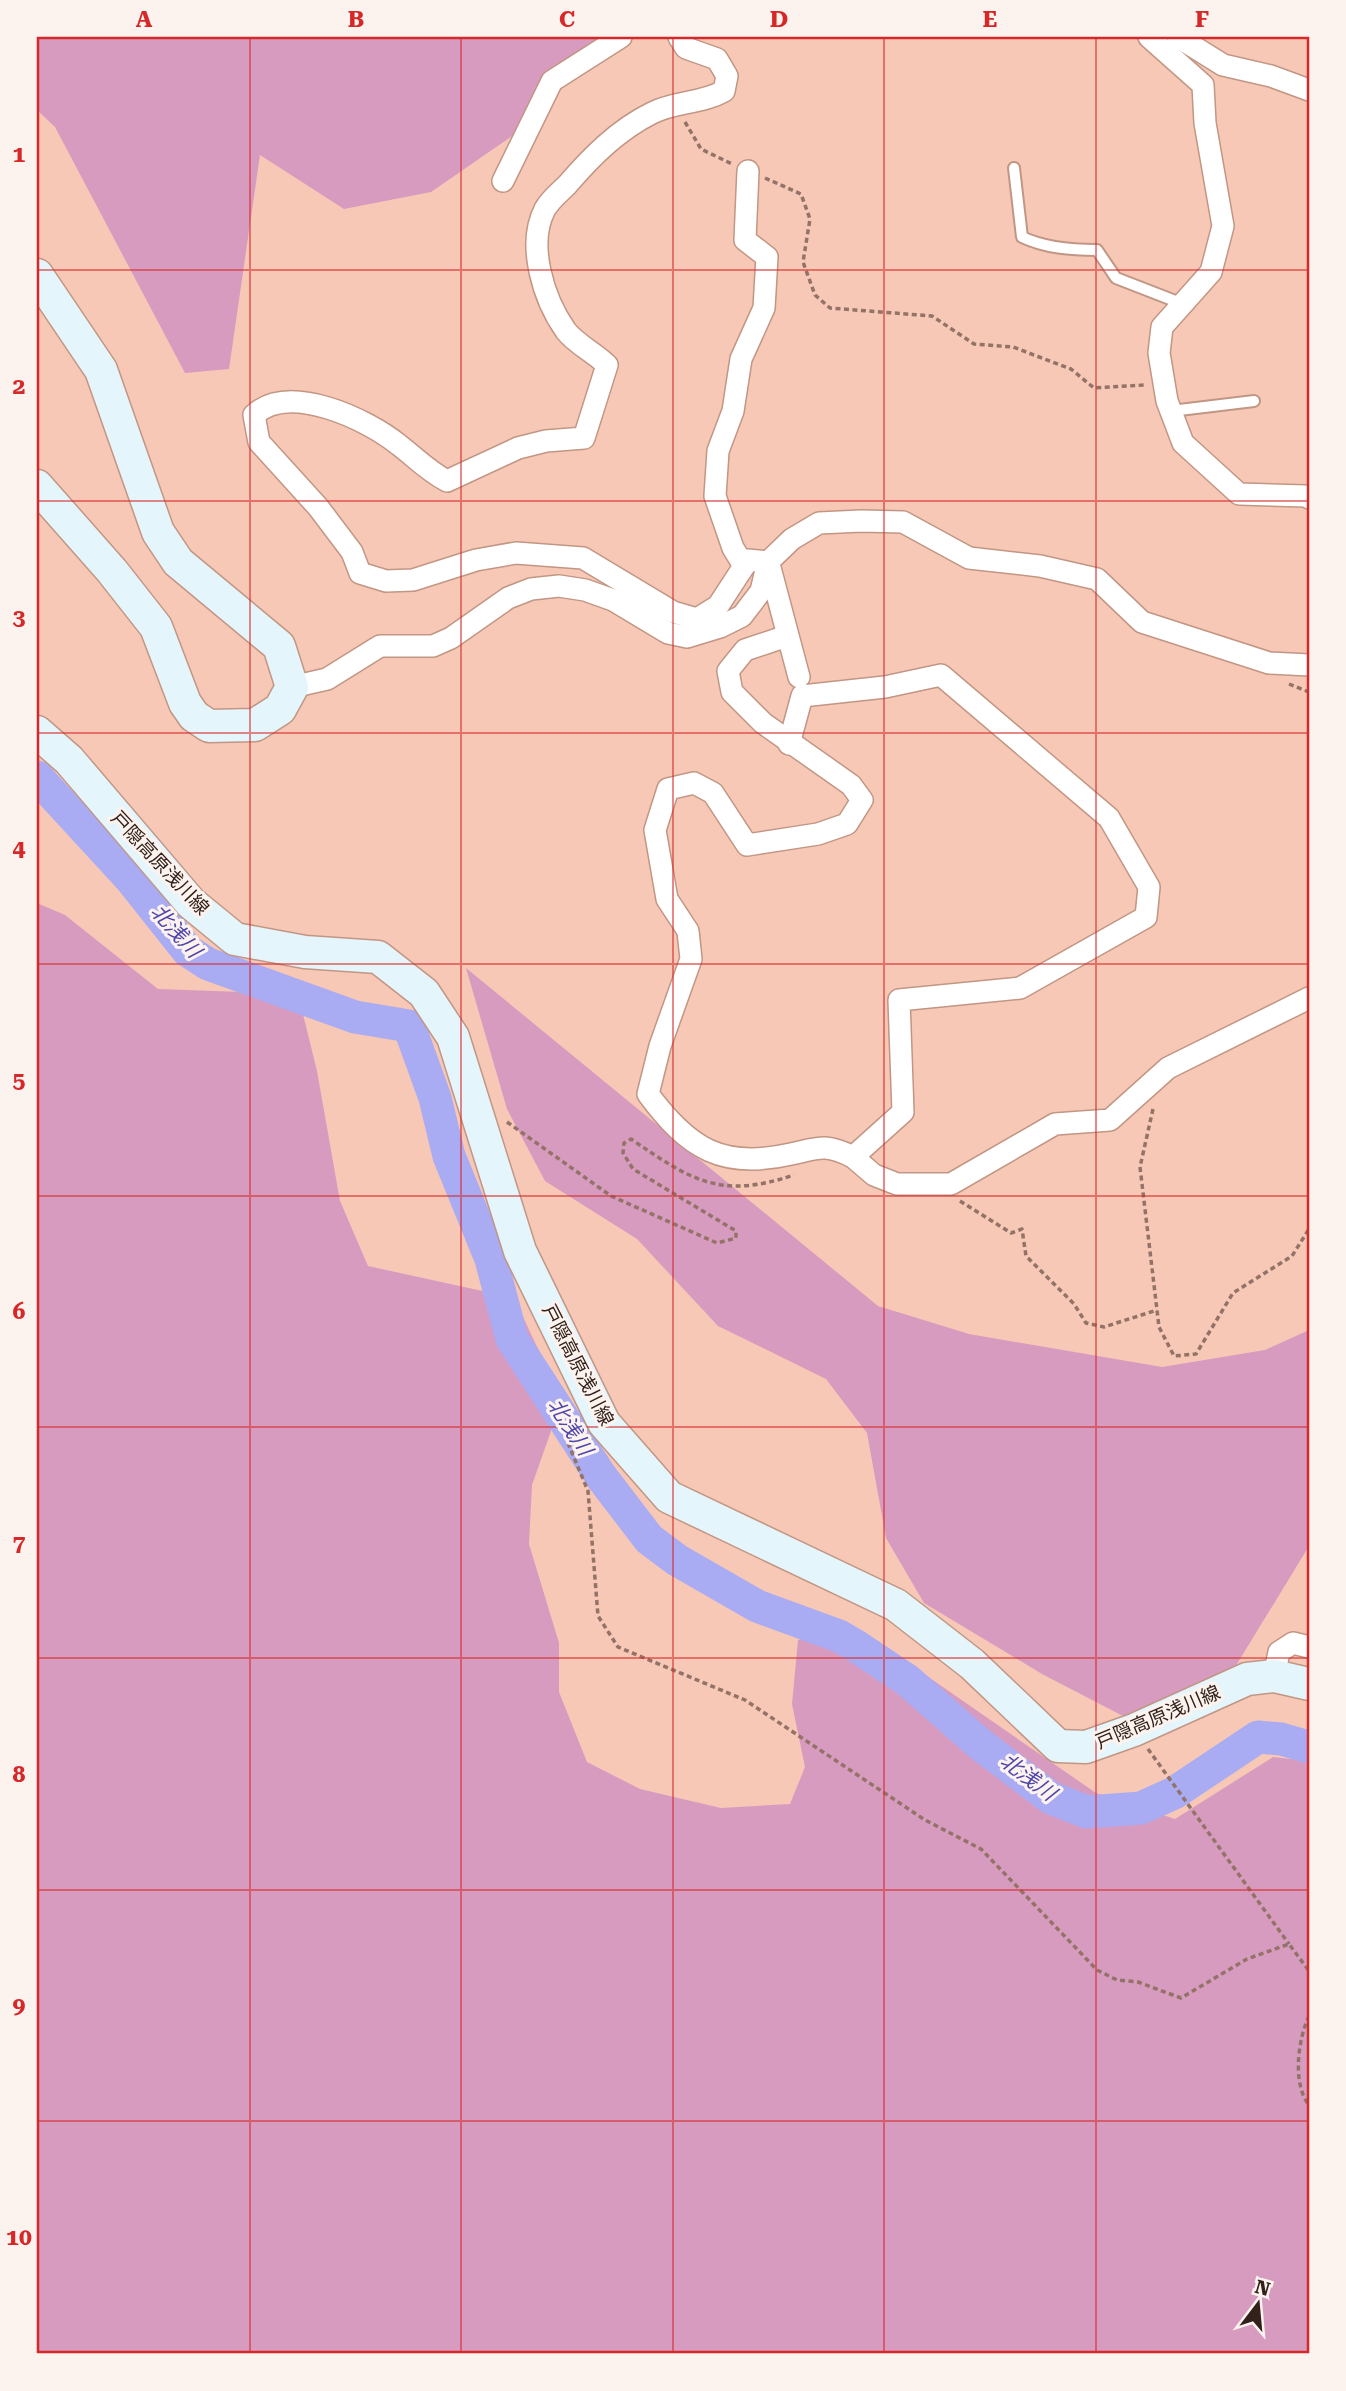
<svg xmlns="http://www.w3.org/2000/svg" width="1346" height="2391" font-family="'Roboto Serif','Noto Sans JP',serif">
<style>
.green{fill:#d89bc0}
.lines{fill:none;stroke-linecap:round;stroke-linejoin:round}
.river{stroke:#a9abf3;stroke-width:33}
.lane-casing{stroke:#c29684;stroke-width:14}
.street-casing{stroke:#c29684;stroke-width:24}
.secondary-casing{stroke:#c29684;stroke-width:35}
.path{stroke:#937367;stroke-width:3.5;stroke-dasharray:5 3.5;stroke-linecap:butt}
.lane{stroke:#fff;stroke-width:10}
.street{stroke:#fff;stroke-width:21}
.secondary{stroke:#e4f5fc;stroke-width:32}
.grid{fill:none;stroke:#d62828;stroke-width:2;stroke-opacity:0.55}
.labels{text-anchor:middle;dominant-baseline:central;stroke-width:6;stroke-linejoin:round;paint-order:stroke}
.street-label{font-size:19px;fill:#32211a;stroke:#fcf3ef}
.water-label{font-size:21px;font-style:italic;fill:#4f45ab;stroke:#fcf3ef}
.neatline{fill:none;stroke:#d62828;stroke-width:2.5}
.grid-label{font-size:23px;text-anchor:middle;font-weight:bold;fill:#d62828}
</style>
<rect width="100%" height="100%" fill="#f7c8b6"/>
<g class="green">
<polygon points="37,37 612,37 515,134 431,192 344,209 260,155 229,369 185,373 55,127 37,110"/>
<polygon points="37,903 65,915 158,989 298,994 317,1071 340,1201 368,1266 514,1298 562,1400 532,1485 529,1544 559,1643 559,1692 587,1762 640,1789 721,1808 790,1804 805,1767 792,1704 798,1640 859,1629 1096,1793 1175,1819 1273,1757 1309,1761 1309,2354 37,2354"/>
<polygon points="466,968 878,1306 969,1334 1162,1367 1265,1350 1309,1330 1309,1546 1204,1718 1146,1728 1042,1674 924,1603 886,1538 867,1433 826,1379 718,1326 637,1239 545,1181 507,1109"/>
</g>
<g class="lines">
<polyline class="river" points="37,777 130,878 188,951 208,964 355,1017 409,1026 435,1098 449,1156 491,1259 512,1339 600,1475 649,1539 677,1560 757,1606 839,1636 856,1646 907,1680 981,1745 1051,1798 1087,1812 1141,1808 1174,1793 1258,1737 1281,1739 1309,1747"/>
<g class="lane-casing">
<g id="lane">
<path d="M1014 168 1022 237C1045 248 1071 250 1097 250L1116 278 1183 304"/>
<polyline points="1171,411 1254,401"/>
</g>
</g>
<g class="street-casing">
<g id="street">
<path d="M679 37 686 48 717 59 727 76 724 91C701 104 675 101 652 113 618 130 592 156 567 185 560 192 550 200 545 209 526 245 544 300 566 331 576 344 595 353 607 365L584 438 546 441 518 448 447 481C428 471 416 458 399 445 367 419 289 382 254 415L259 442 318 507 352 552 360 573 386 581 413 580 476 560 516 553 583 558 673 612 697 619 718 606 748 560 768 562"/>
<polyline points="1149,37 1203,85 1205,123 1223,226 1211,272 1162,327 1159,353 1167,401 1183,443 1239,494 1306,496 1309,498"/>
<polyline points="1178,37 1223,65 1271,76 1309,90"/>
<polyline points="503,181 552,81 621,37"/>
<polyline points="769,564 799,677"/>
<polyline points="744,566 733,548 715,496 718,451 733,411 741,359 764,308 767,257 745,240 748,171"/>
<path d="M787 636 745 650 728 671 732 692 763 723 851 785 862 800 847 824 818 834 747 845 713 793 694 783 668 789 655 830 667 899 688 931 691 959 660 1046 648 1094C688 1148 722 1170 791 1154 819 1148 825 1143 853 1157"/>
<polyline points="292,687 327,679 380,646 433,646 451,638 508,598 531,589 559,586 585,590 613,600 668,633 687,637 720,627 742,616 761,591 768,562 792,539 819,523 861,521 903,522 969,558 1040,566 1097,579 1142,622 1269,663 1309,665"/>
<polyline points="789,744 802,696 885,687 941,675 1109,818 1149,887 1146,917 1020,988 899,1000 903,1112 853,1157 874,1175 897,1184 951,1184 1055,1124 1110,1120 1168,1068 1309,998"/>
<polyline points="1274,1676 1279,1652 1293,1643 1309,1647"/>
</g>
</g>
<g class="secondary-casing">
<g id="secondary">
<polyline points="37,275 101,370 158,532 178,562 279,646 292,687 280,709 255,725 209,726 194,716 185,703 156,627 112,571 37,486"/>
<polyline points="37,732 69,760 191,903 235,939 305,952 378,957 424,993 453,1037 520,1251 604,1423 669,1497 896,1605 972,1664 1058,1746 1086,1747 1134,1730 1247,1679 1274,1676 1309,1684"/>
</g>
</g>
<g class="path">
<polyline points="685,122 701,149 732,164"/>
<polyline points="765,178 801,194 810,219 803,262 815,295 830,308 932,316 974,344 1013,347 1071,369 1094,388 1145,385"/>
<polyline points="1289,684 1309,692"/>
<polyline points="1153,1109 1140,1167 1159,1327 1174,1356 1196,1354 1233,1293 1292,1256 1309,1229"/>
<path d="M507 1122 611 1196 717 1243 736 1238V1231L633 1169 623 1153 624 1143 631 1139C691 1180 720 1200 794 1175"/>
<polyline points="960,1201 1011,1233 1022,1229 1026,1256 1074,1304 1086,1323 1104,1327 1157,1310"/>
<polyline points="582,1430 565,1436 588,1491 598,1616 618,1647 745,1700 925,1820 981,1849 1097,1970 1117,1980 1138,1982 1181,1998 1247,1959 1289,1944 1309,1971"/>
<polyline points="1148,1749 1289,1944"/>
<path d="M1309 2016C1298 2039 1292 2084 1309 2105"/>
</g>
<use href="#lane" class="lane"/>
<use href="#street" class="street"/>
<use href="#secondary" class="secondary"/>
</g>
<path class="grid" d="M250 37V2354M461 37V2354M673 37V2354M884 37V2354M1096 37V2354M37 270H1309M37 501H1309M37 733H1309M37 964H1309M37 1196H1309M37 1427H1309M37 1658H1309M37 1890H1309M37 2121H1309"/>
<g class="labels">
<g class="street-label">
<text transform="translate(160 863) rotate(47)">戸隠高原浅川線</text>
<text transform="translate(578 1365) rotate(63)">戸隠高原浅川線</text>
<text transform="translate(1158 1717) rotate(-23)">戸隠高原浅川線</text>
</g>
<g class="water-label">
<text transform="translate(176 931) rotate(48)">北浅川</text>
<text transform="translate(570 1427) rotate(57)">北浅川</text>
<text transform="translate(1028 1777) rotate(37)">北浅川</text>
</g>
</g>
<rect width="1346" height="2391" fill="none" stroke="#fcf3ef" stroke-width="77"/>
<g transform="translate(1258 2304) rotate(16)" stroke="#fcf3ef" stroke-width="5" paint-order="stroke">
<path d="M0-5L12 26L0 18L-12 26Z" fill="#32211a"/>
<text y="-10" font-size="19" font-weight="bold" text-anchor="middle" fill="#32211a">N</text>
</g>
<rect x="38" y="38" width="1270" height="2314" class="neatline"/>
<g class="grid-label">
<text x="144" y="27">A</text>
<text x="356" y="27">B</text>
<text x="567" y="27">C</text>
<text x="779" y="27">D</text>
<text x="990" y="27">E</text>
<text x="1202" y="27">F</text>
<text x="19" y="162">1</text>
<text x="19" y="394">2</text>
<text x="19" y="625">3</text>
<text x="19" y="856">4</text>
<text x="19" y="1088">5</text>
<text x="19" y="1319">6</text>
<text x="19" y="1551">7</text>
<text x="19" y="1782">8</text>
<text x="19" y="2013">9</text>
<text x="19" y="2245">10</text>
</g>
</svg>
